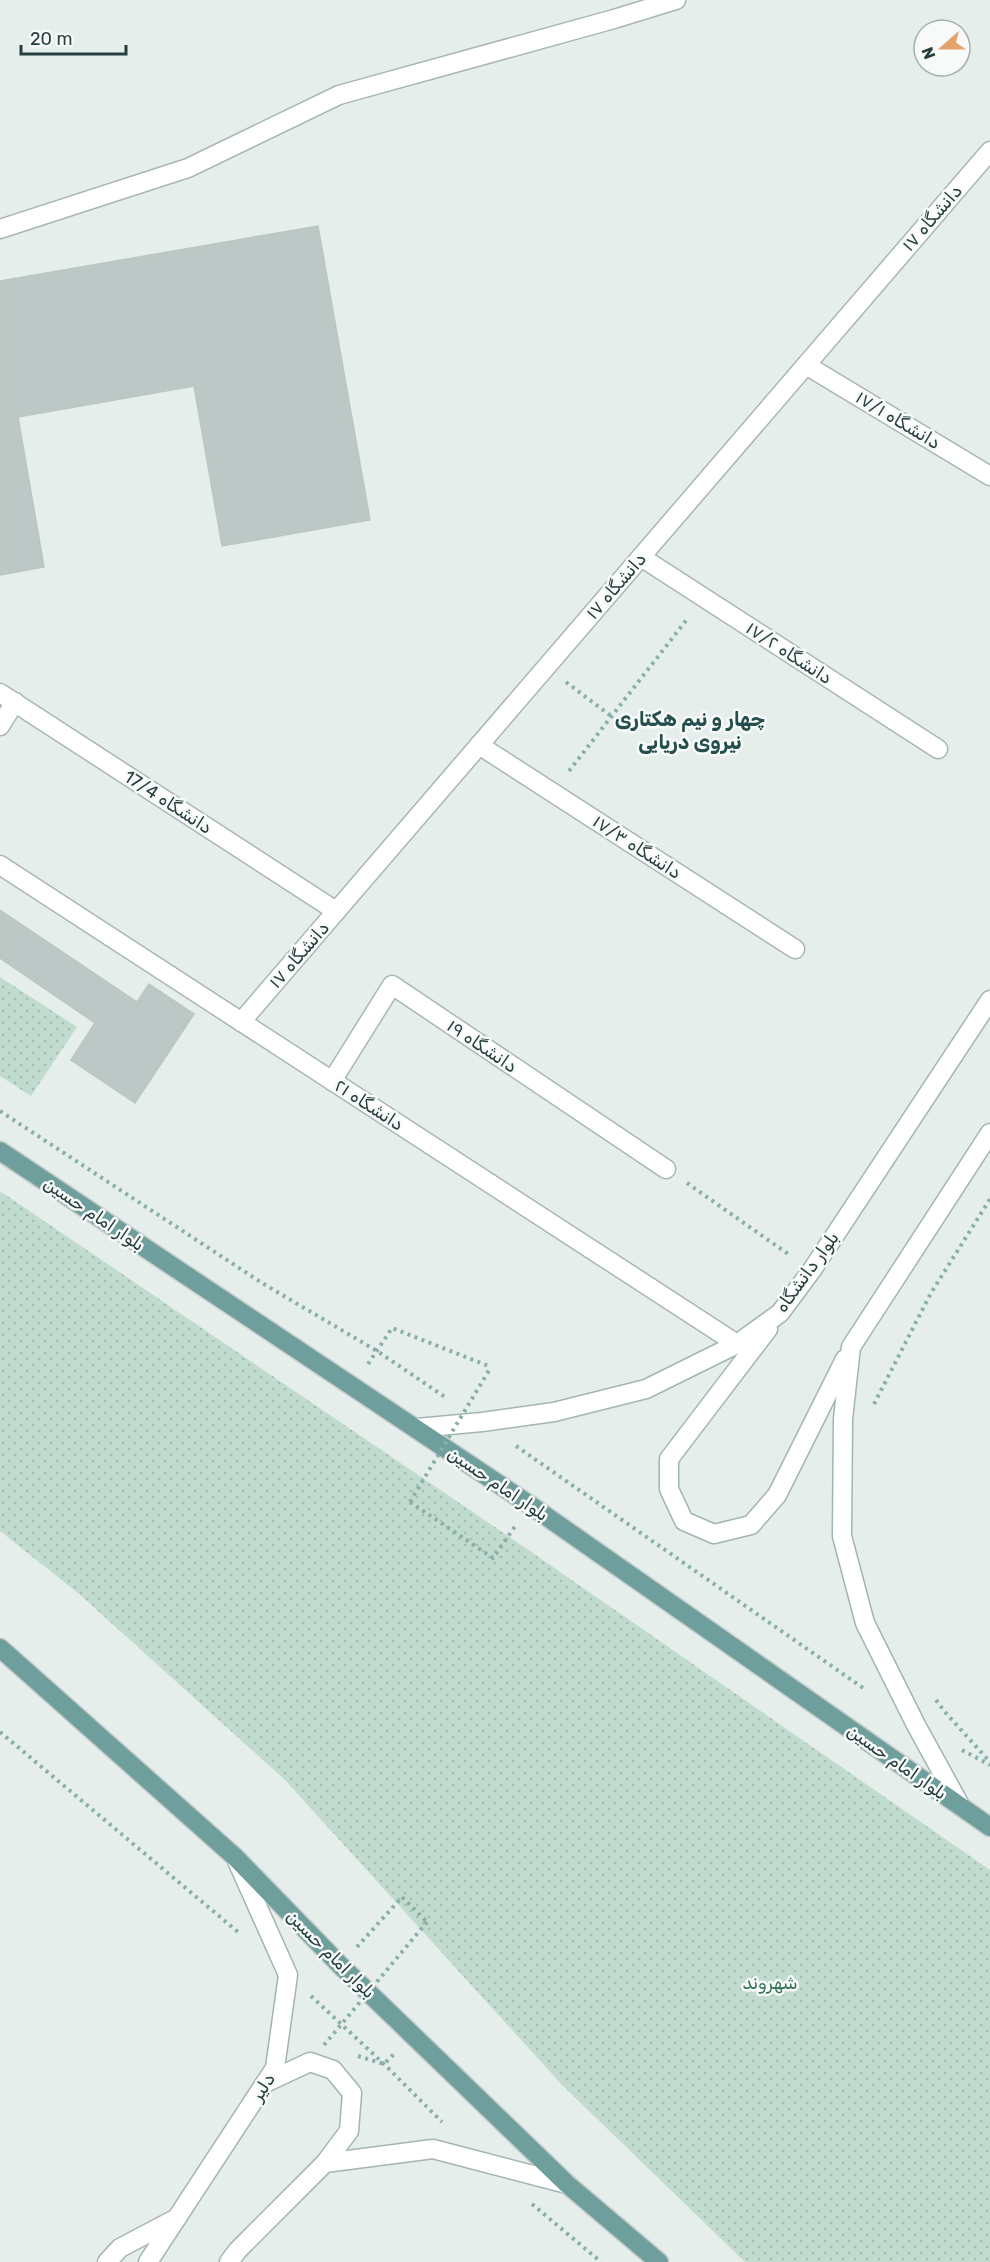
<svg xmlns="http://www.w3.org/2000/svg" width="990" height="2262" font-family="Rubik,'Noto Sans Arabic',sans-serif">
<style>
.park{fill:url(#park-dots)}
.building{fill:#bcc8c5;stroke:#b9c7c4;stroke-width:1.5}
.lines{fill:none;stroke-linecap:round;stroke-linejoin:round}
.service-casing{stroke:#a9b6b4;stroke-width:21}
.minor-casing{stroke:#a9b6b4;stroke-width:21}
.secondary-casing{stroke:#a2b5b3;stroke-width:21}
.primary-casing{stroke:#c2c9c9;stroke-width:21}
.path{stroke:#8aaeaa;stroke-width:4;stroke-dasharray:3 4.5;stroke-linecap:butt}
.service{stroke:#fff;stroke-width:18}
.minor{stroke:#fff;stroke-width:18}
.secondary{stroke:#fff;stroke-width:18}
.primary{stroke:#6f9f9c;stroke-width:18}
.path-bridge{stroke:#8aaeaa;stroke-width:4;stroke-dasharray:3 4.5;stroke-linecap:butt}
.labels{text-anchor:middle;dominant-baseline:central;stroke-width:5;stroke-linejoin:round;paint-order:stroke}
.street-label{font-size:18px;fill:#263e3d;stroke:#f7faf9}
.park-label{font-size:18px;fill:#347258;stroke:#f7faf9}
.neighbourhood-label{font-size:20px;font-weight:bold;fill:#244f4d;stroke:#f7faf9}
</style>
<defs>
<pattern id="park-dots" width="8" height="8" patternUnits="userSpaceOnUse" patternTransform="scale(1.5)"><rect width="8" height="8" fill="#c1dcce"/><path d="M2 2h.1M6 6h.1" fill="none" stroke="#a6beb2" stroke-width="1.8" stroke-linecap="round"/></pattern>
</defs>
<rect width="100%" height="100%" fill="#e6eeec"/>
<g class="park">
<polygon points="0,977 77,1027 31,1096 0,1076"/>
<polygon points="0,1191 514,1540 990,1870 990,2262 745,2262 563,2086 285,1780 78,1593 0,1531"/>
</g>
<g class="building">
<polygon points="318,226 370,520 222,546 194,386 18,417 44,567 0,575 0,281"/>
<polygon points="0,910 137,1002 149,984 194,1014 135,1103 71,1060 95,1023 0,958"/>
</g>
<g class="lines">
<g class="service-casing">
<g id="service">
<polyline points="0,229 188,168 339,95 614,19 676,0"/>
<polyline points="107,2262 120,2248 177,2218"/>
</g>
</g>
<g class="minor-casing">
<g id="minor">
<polyline points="806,365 990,476"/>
<polyline points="641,557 938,749"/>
<polyline points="0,693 336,911"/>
<polyline points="0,726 15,702"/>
<polyline points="479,745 795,949"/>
<polyline points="0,865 737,1344"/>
<polyline points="241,1022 990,151"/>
<polyline points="332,1081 392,985 666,1169"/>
</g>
</g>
<g class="secondary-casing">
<g id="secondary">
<polyline points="768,1329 669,1459 669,1489 684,1521 714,1534 751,1525 777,1495 845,1359"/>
<polyline points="417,1428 482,1422 554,1412 646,1389 737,1344 780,1313 812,1270 990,1000"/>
<polyline points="961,1807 916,1725 865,1623 842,1536 843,1419 851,1347 990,1133"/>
<polyline points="265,2083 310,2062 333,2070 352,2093 349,2131 325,2163"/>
<polyline points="148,2262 275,2068 288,1975 237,1861"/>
<polyline points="229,2262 238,2250 325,2163 433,2149 567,2184"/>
</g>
</g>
<g class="primary-casing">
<g id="primary">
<polyline points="0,1151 530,1505 990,1827"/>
<polyline points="0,1648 235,1857 341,1966 567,2184 659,2262"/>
</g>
</g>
<g class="path">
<polyline points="566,682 611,716"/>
<polyline points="569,771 688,618"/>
<polyline points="0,1111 262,1283 377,1351 445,1397"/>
<polyline points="687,1183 791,1256"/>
<polyline points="368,1364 392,1328 491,1367"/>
<polyline points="874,1404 931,1293 990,1199"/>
<polyline points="516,1446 866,1690"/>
<polyline points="410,1502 493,1558 516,1525"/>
<polyline points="936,1700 945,1712 990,1762"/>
<polyline points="0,1732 238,1932"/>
<polyline points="962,1750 990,1765"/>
<polyline points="357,1947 402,1897 427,1922"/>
<polyline points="311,1996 384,2064 442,2122"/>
<polyline points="358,2056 384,2064 395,2053"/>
<polyline points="532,2204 601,2262"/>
</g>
<use href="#service" class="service"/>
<use href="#minor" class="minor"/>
<use href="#secondary" class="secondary"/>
<use href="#primary" class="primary"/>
<g class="path-bridge">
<polyline points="410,1502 491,1367"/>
<polyline points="324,2045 427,1922"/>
</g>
</g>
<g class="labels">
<g class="street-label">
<text transform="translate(932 218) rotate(-49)">دانشگاه ۱۷</text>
<text transform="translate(898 420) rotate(31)">دانشگاه ۱۷/۱</text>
<text transform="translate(616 586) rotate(-49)">دانشگاه ۱۷</text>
<text transform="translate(789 653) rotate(33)">دانشگاه ۱۷/۲</text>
<text transform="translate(168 802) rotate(33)">دانشگاه 17/4</text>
<text transform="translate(637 847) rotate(33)">دانشگاه ۱۷/۳</text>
<text transform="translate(299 955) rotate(-49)">دانشگاه ۱۷</text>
<text transform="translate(482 1046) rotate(34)">دانشگاه ۱۹</text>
<text transform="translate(369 1105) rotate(33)">دانشگاه ۲۱</text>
<text transform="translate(94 1214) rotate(34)">بلوار امام حسین</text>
<text transform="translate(807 1272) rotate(-54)">بلوار دانشگاه</text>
<text transform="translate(498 1484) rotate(34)">بلوار امام حسین</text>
<text transform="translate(897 1762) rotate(35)">بلوار امام حسین</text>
<text transform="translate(331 1954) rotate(45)">بلوار امام حسین</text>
<text transform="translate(263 2087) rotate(-57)">دلیر</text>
</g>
<g class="park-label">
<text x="770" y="1983">شهروند</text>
</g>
<g class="neighbourhood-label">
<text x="690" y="719">چهار و نیم هکتاری<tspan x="690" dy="23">نیروی دریایی</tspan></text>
</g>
</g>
<g transform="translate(942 48) rotate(249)"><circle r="28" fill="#f7faf9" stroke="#a3afae" stroke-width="1.5"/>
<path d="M0-4.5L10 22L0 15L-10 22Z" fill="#e5a26c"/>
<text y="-9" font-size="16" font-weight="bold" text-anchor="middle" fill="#263e3d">N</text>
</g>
<path d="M21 45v9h105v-9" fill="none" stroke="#263e3d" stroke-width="3"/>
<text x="30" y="45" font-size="18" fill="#263e3d" stroke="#f7faf9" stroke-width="4.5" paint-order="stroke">20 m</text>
</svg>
